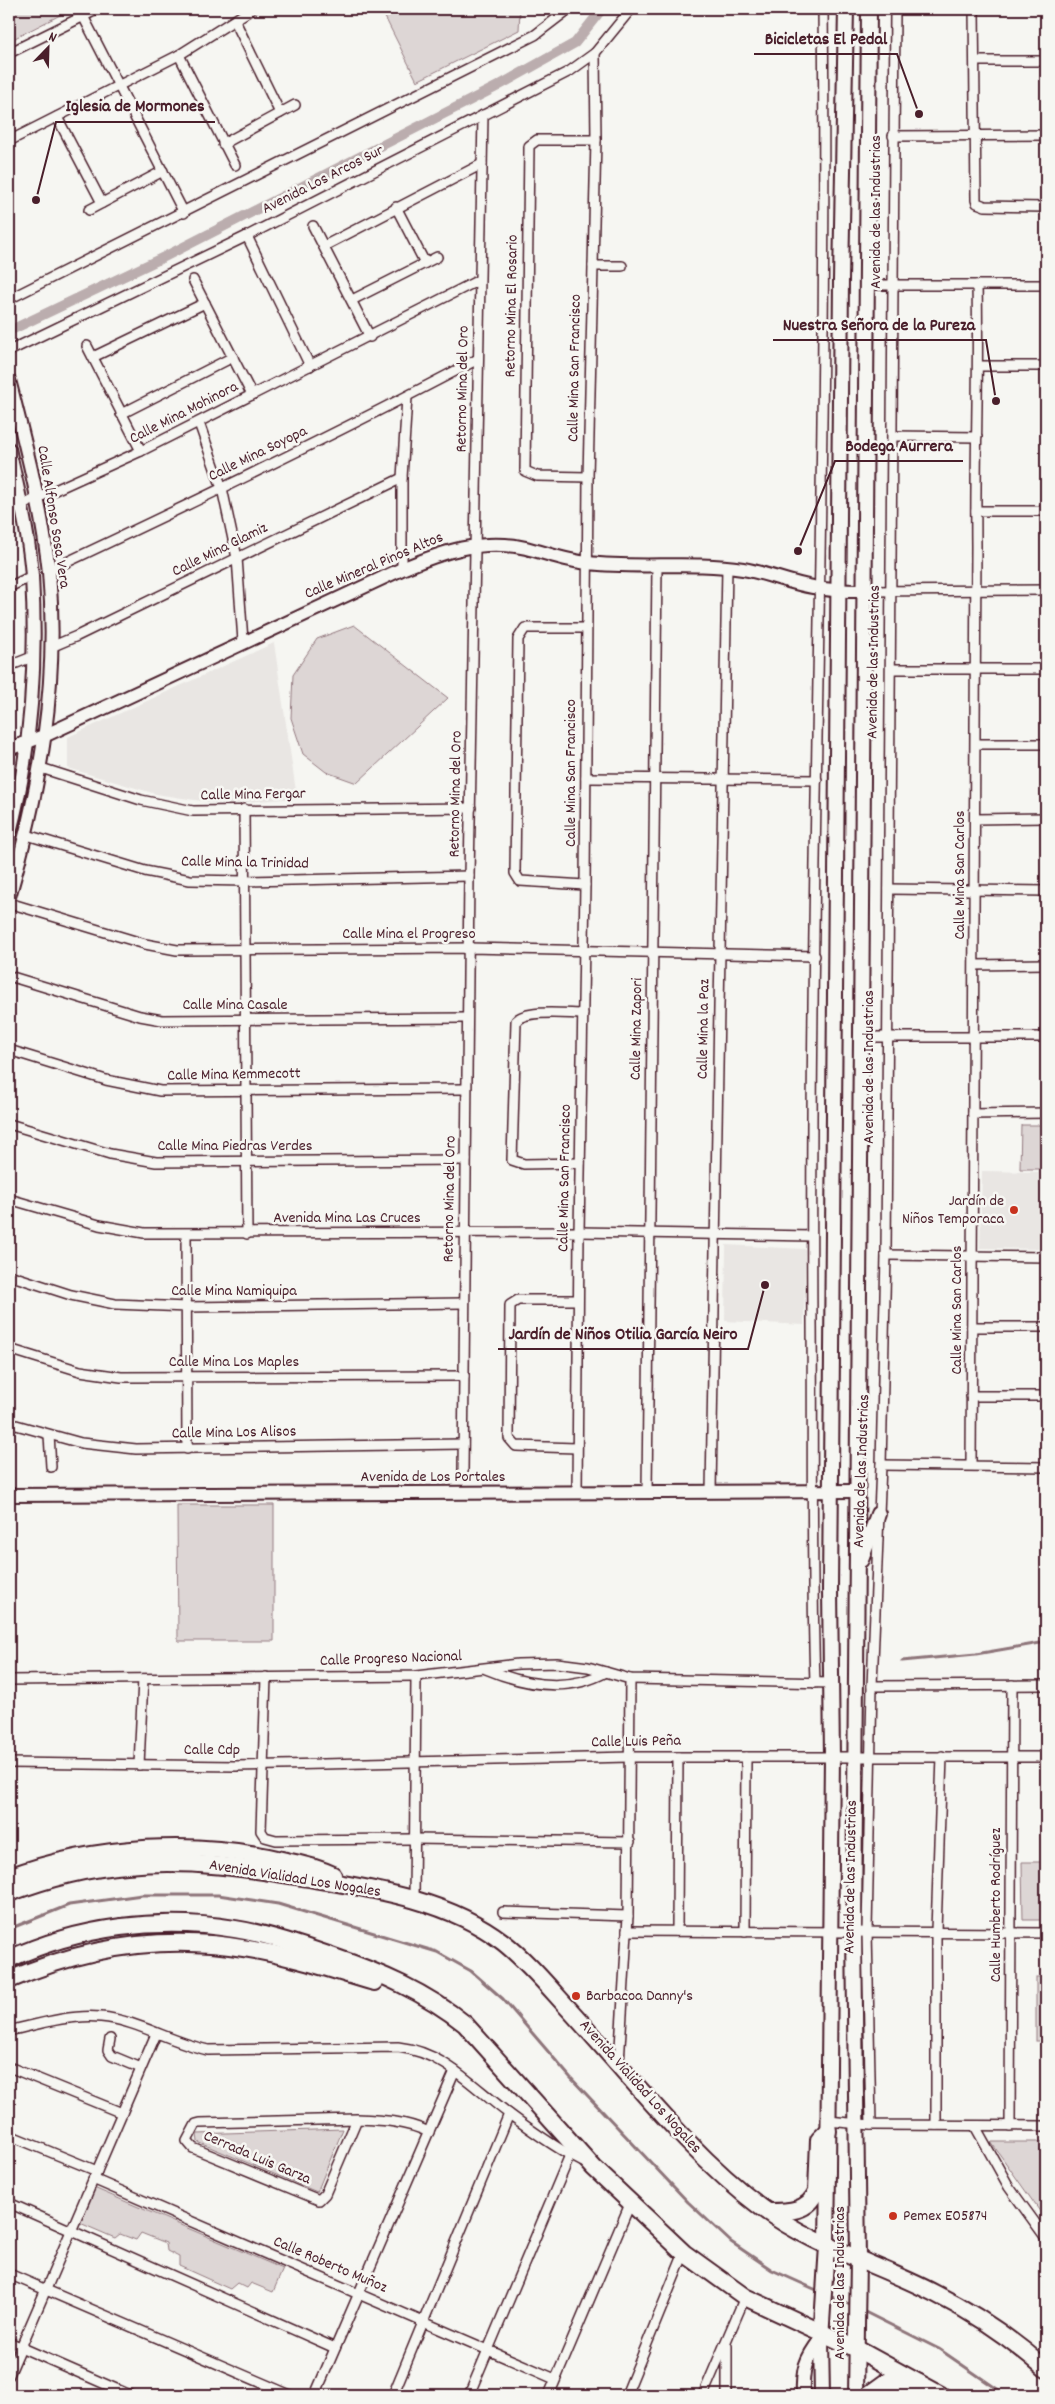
<svg xmlns="http://www.w3.org/2000/svg" width="1055" height="2404" font-family="Dekko,sans-serif">
<style>
.built{fill:#e9e6e3}
.green{fill:#ddd6d5;stroke:#947a80}
.lines{fill:none;stroke-linecap:round;stroke-linejoin:round}
.stream{stroke:#8e747a;stroke-width:3}
.canal{stroke:#bbadae;stroke-width:10}
.street-casing{stroke:#4a1f2b;stroke-width:12}
.secondary-casing{stroke:#4a1f2b;stroke-width:16}
.primary-casing{stroke:#4a1f2b;stroke-width:18}
.highway-casing{stroke:#4a1f2b;stroke-width:20}
.street{stroke:#f6f6f2;stroke-width:9}
.secondary{stroke:#f6f6f2;stroke-width:12}
.primary{stroke:#f6f6f2;stroke-width:14}
.highway{stroke:#f6f6f2;stroke-width:16}
.poi-dot{fill:#c8321e;stroke:#f6f6f2;stroke-width:2}
.labels{text-anchor:middle;dominant-baseline:central;stroke-width:5;stroke-linejoin:round;paint-order:stroke}
.street-label{font-size:16px;fill:#4a1f2b;stroke:#f6f6f2}
.poi-label{font-size:16px;fill:#4a1f2b;stroke:#f6f6f2;text-anchor:start}
.leader{fill:none;stroke:#4a1f2b;stroke-width:2}
.callout-dot{fill:#4a1f2b;stroke:#f6f6f2;stroke-width:2}
.callout-label{font-size:18px;text-anchor:middle;font-weight:bold;fill:#4a1f2b;stroke:#f6f6f2;stroke-width:5;stroke-linejoin:round;paint-order:stroke}
</style>
<rect width="100%" height="100%" fill="#f6f6f2"/>
<filter id="ink" filterUnits="userSpaceOnUse"><feTurbulence type="fractalNoise" baseFrequency=".02" numOctaves="2"/><feDisplacementMap in="SourceGraphic" scale="10" xChannelSelector="R" yChannelSelector="G"/><feConvolveMatrix kernelMatrix="1 2 1 2 8 2 1 2 1" color-interpolation-filters="sRGB"/></filter>
<g filter="url(#ink)">
<g class="built">
<polygon points="274,643 297,798 221,804 156,794 68,768 68,737"/>
<polygon points="982,1171 1046,1172 1046,1249 980,1248"/>
<polygon points="726,1245 805,1249 804,1325 725,1321"/>
</g>
<g class="green">
<polygon points="9,9 72,9 9,41"/>
<polygon points="381,9 520,9 519,30 417,81"/>
<polygon points="354,625 448,698 357,783 326,772 303,754 291,718 293,675 317,639"/>
<polygon points="1021,1125 1046,1125 1046,1169 1020,1169"/>
<polygon points="177,1505 274,1505 274,1641 178,1641"/>
<polygon points="1022,1862 1046,1862 1046,1920 1023,1920"/>
<rect x="1036" y="1977" width="10" height="64"/>
<polygon points="343,2129 317,2192 198,2142 197,2134"/>
<polygon points="991,2142 1046,2142 1046,2220"/>
<polygon points="94,2188 283,2269 273,2292 251,2283 247,2288 237,2283 230,2289 179,2266 179,2257 167,2251 166,2243 141,2233 136,2240 120,2234 115,2238 80,2223"/>
</g>
<g class="lines">
<g class="stream">
<polyline points="902,1661 976,1654 1046,1642"/>
<polyline points="9,1929 69,1905 142,1895 218,1895 278,1904 437,1952 471,1971 503,1999 570,2077 688,2202 731,2242 772,2270 821,2292"/>
<polyline points="829,2296 853,2306"/>
<polyline points="861,2310 939,2349 1006,2395"/>
</g>
<polyline class="canal" points="9,331 164,257 498,86 575,43 602,9"/>
<g class="street-casing">
<g id="street">
<polyline points="974,9 976,200 977,203 985,206 1046,207"/>
<polyline points="83,16 184,213"/>
<polyline points="235,21 280,113"/>
<polyline points="9,53 98,9"/>
<polyline points="179,55 235,165"/>
<polyline points="975,61 1046,61"/>
<polyline points="57,117 102,203"/>
<polyline points="893,136 1046,135"/>
<polyline points="9,141 179,55 252,9"/>
<polyline points="223,144 295,105"/>
<polyline points="396,207 425,263"/>
<polyline points="89,210 163,171"/>
<polyline points="313,226 370,337"/>
<polyline points="247,236 310,366"/>
<polyline points="324,246 482,164"/>
<polyline points="593,266 622,266"/>
<polyline points="193,280 252,395"/>
<polyline points="867,285 1046,285"/>
<polyline points="9,299 535,35 569,9"/>
<polyline points="352,300 437,257"/>
<polyline points="87,346 141,451"/>
<polyline points="9,351 247,236 570,71 595,53 631,9"/>
<polyline points="93,357 205,303"/>
<polyline points="978,366 1046,366"/>
<polyline points="121,414 233,357"/>
<polyline points="199,423 222,488 237,558 243,641"/>
<polyline points="893,436 977,437"/>
<polyline points="588,477 537,476 525,471 529,146 537,140 596,140"/>
<polyline points="9,511 141,451 479,280"/>
<polyline points="976,511 1046,511"/>
<polyline points="402,569 402,478 407,397"/>
<path d="M48 571C193 503 337 434 478 359"/>
<polyline points="9,587 32,576"/>
<polyline points="865,591 1046,590"/>
<polyline points="51,647 77,636 402,478"/>
<polyline points="9,666 32,657"/>
<polyline points="891,669 1046,669"/>
<polyline points="976,744 1046,744"/>
<polyline points="41,768 141,800 193,811 471,808"/>
<polyline points="586,778 817,780"/>
<polyline points="244,809 247,1234"/>
<polyline points="976,819 1046,818"/>
<polyline points="27,835 145,871 190,880 245,881 469,876"/>
<polyline points="585,885 520,881 515,873 518,639 525,628 586,628"/>
<polyline points="889,889 1046,891"/>
<polyline points="9,903 145,944 177,950 469,948 815,956"/>
<polyline points="975,965 1046,964"/>
<polyline points="9,976 140,1016 162,1020 467,1018"/>
<polyline points="860,1037 1046,1037"/>
<polyline points="9,1050 106,1080 160,1091 466,1089"/>
<polyline points="973,1114 1046,1113"/>
<polyline points="9,1124 110,1154 156,1162 466,1160"/>
<path d="M580 1163 524 1164 512 1160 516 1021C526 1009 567 1014 583 1014"/>
<polyline points="9,1199 99,1225 144,1233 579,1232 811,1236"/>
<polyline points="186,1234 187,1449"/>
<polyline points="886,1255 1046,1257"/>
<polyline points="9,1275 71,1295 115,1304 187,1307 464,1303"/>
<polyline points="972,1327 1046,1327"/>
<polyline points="9,1349 80,1371 121,1377 464,1376"/>
<polyline points="971,1396 1046,1396"/>
<polyline points="9,1423 81,1443 136,1449 463,1444"/>
<polyline points="49,1435 51,1467"/>
<polyline points="576,1448 516,1446 509,1438 510,1305 518,1300 578,1300"/>
<polyline points="881,1465 1046,1467"/>
<path d="M971 1465C974 1159 977 853 976 546 975 459 979 372 977 285"/>
<polyline points="463,1473 469,876 483,115"/>
<polyline points="577,1492 579,1232 585,885 588,477 596,140 595,53"/>
<polyline points="647,1492 657,566"/>
<path d="M711 1492C718 1184 719 875 727 567"/>
<path d="M486 1669C524 1685 568 1693 606 1672"/>
<polyline points="266,1677 261,1831 265,1837 276,1840 414,1839 630,1842"/>
<polyline points="9,1680 416,1676 518,1664 557,1663 588,1667 630,1679 832,1683"/>
<path d="M815 1683C811 1563 813 1442 812 1321 809 884 828 446 823 9"/>
<polyline points="872,1686 1046,1685"/>
<polyline points="9,1763 235,1766 629,1757 1046,1757"/>
<polyline points="139,1765 143,1679"/>
<polyline points="414,1900 416,1676"/>
<polyline points="503,1912 628,1916"/>
<polyline points="627,1931 1046,1933"/>
<polyline points="677,1931 678,1757"/>
<polyline points="745,1932 746,1757"/>
<path d="M9 2031C38 2024 71 2014 101 2017 137 2020 172 2043 208 2050L398 2047C444 2052 473 2087 508 2113 532 2131 557 2149 583 2162"/>
<polyline points="110,2039 108,2050 112,2056 141,2068"/>
<polyline points="619,2063 628,1916 630,1679"/>
<polyline points="9,2067 122,2113"/>
<path d="M357 2119 325 2194 319 2200 193 2148 187 2141 196 2124 200 2123 357 2119C383 2120 405 2121 429 2132"/>
<polyline points="828,2121 871,2125 1046,2126"/>
<polyline points="871,2125 867,1931 872,1686 881,1465 886,1255 895,9"/>
<polyline points="936,2125 936,1931 942,1756"/>
<polyline points="975,2126 1009,2187 1046,2238"/>
<polyline points="1010,2126 1012,1685"/>
<polyline points="9,2135 97,2171"/>
<polyline points="93,2179 555,2379"/>
<polyline points="9,2203 335,2348"/>
<polyline points="9,2274 290,2395"/>
<polyline points="9,2342 130,2395"/>
<polyline points="727,2346 727,2395"/>
<polyline points="9,2375 156,2034"/>
<polyline points="315,2395 455,2071"/>
<polyline points="393,2395 509,2114"/>
<polyline points="469,2395 570,2155"/>
<polyline points="549,2395 630,2204"/>
<polyline points="626,2395 684,2253"/>
<polyline points="703,2395 745,2297"/>
</g>
</g>
<g class="secondary-casing">
<g id="secondary">
<path d="M9 380C25 443 42 508 49 572 59 685 40 789 9 897"/>
<path d="M9 449C18 491 29 533 32 576 37 662 31 753 9 836"/>
<path d="M9 749 46 735 402 569C442 552 481 538 526 548 546 553 567 561 588 563 640 569 692 561 743 569 767 573 789 583 813 587 830 591 847 591 865 591"/>
<polyline points="9,1495 858,1491"/>
<path d="M803 2395C802 2370 805 2359 821 2339"/>
</g>
</g>
<g class="primary-casing">
<g id="primary">
<polyline points="861,1560 878,1514"/>
<polyline points="822,2395 821,2339 827,2246 828,2170 832,1756 830,1590 841,280 846,9"/>
<polyline points="856,2395 858,2259 854,1931 869,9"/>
</g>
</g>
<g class="highway-casing">
<g id="highway">
<path d="M9 1877C96 1845 197 1839 286 1861 302 1864 319 1868 333 1875"/>
<path d="M9 1893C46 1879 87 1868 127 1865 189 1859 248 1868 308 1878 374 1889 449 1900 503 1942 527 1961 547 1985 567 2007 630 2075 687 2152 762 2208 814 2247 879 2264 936 2294 976 2314 1013 2340 1046 2369"/>
<path d="M9 1959C79 1927 159 1916 235 1929 268 1934 302 1946 334 1957 381 1973 425 1992 465 2024L594 2168 684 2253 745 2297 857 2349 941 2395"/>
<path d="M9 1980C85 1947 167 1934 249 1949 292 1956 333 1970 374 1982"/>
<path d="M768 2212C789 2212 808 2212 817 2191L819 2140 828 2131"/>
<polyline points="868,2395 886,2382 919,2383"/>
</g>
</g>
<use href="#street" class="street"/>
<use href="#secondary" class="secondary"/>
<use href="#primary" class="primary"/>
<use href="#highway" class="highway"/>
</g>
</g>
<g class="poi-dot">
<circle cx="1014" cy="1210" r="5"/>
<circle cx="576" cy="1996" r="5"/>
<circle cx="893" cy="2216" r="5"/>
</g>
<g class="labels">
<g class="street-label">
<text transform="translate(323 180) rotate(-27)">Avenida Los Arcos Sur</text>
<text transform="translate(876 212) rotate(-90)">Avenida de las Industrias</text>
<text transform="translate(512 306) rotate(-89)">Retorno Mina El Rosario</text>
<text transform="translate(575 368) rotate(-89)">Calle Mina San Francisco</text>
<text transform="translate(463 389) rotate(-89)">Retorno Mina del Oro</text>
<text transform="translate(184 413) rotate(-27)">Calle Mina Mohinora</text>
<text transform="translate(258 454) rotate(-26)">Calle Mina Soyopa</text>
<text transform="translate(53 517) rotate(81)">Calle Alfonso Sosa Vera</text>
<text transform="translate(220 550) rotate(-26)">Calle Mina Glamiz</text>
<text transform="translate(374 566) rotate(-23)">Calle Mineral Pinos Altos</text>
<text transform="translate(874 662) rotate(-89)">Avenida de las Industrias</text>
<text transform="translate(571 773) rotate(-90)">Calle Mina San Francisco</text>
<text transform="translate(456 794) rotate(-89)">Retorno Mina del Oro</text>
<text transform="translate(253 795) rotate(-1)">Calle Mina Fergar</text>
<text transform="translate(245 863) rotate(1)">Calle Mina la Trinidad</text>
<text transform="translate(960 875) rotate(-90)">Calle Mina San Carlos</text>
<text x="409" y="934">Calle Mina el Progreso</text>
<text x="235" y="1005">Calle Mina Casale</text>
<text transform="translate(637 1029) rotate(-89)">Calle Mina Zapori</text>
<text transform="translate(704 1029) rotate(-89)">Calle Mina la Paz</text>
<text transform="translate(869 1067) rotate(-90)">Avenida de las Industrias</text>
<text transform="translate(234 1075) rotate(-1)">Calle Mina Kemmecott</text>
<text x="235" y="1146">Calle Mina Piedras Verdes</text>
<text transform="translate(565 1178) rotate(-89)">Calle Mina San Francisco</text>
<text transform="translate(450 1199) rotate(-89)">Retorno Mina del Oro</text>
<text x="347" y="1218">Avenida Mina Las Cruces</text>
<text x="234" y="1291">Calle Mina Namiquipa</text>
<text transform="translate(957 1310) rotate(-90)">Calle Mina San Carlos</text>
<text x="234" y="1362">Calle Mina Los Maples</text>
<text transform="translate(234 1433) rotate(-1)">Calle Mina Los Alisos</text>
<text transform="translate(862 1471) rotate(-88)">Avenida de las Industrias</text>
<text x="433" y="1477">Avenida de Los Portales</text>
<text transform="translate(391 1659) rotate(-2)">Calle Progreso Nacional</text>
<text transform="translate(636 1742) rotate(-1)">Calle Luis Peña</text>
<text x="212" y="1750">Calle Cdp</text>
<text transform="translate(851 1877) rotate(-89)">Avenida de las Industrias</text>
<text transform="translate(295 1879) rotate(9)">Avenida Vialidad Los Nogales</text>
<text transform="translate(996 1905) rotate(-90)">Calle Humberto Rodríguez</text>
<text transform="translate(640 2087) rotate(48)">Avenida Vialidad Los Nogales</text>
<text transform="translate(257 2158) rotate(23)">Cerrada Luis Garza</text>
<text transform="translate(330 2265) rotate(23)">Calle Roberto Muñoz</text>
<text transform="translate(840 2283) rotate(-90)">Avenida de las Industrias</text>
</g>
<g class="poi-label">
<text x="1004" y="1201" text-anchor="end">Jardín de<tspan x="1004" dy="18">Niños Temporaca</tspan></text>
<text x="586" y="1996">Barbacoa Danny's</text>
<text x="903" y="2216">Pemex E05874</text>
</g>
</g>
<path class="leader" d="M919 114L897 54H754M36 200L56 122H215M996 401L986 340H773M798 551L835 461H963M765 1285L748 1349H498"/>
<g class="callout-dot">
<circle cx="919" cy="114" r="5"/>
<circle cx="36" cy="200" r="5"/>
<circle cx="996" cy="401" r="5"/>
<circle cx="798" cy="551" r="5"/>
<circle cx="765" cy="1285" r="5"/>
</g>
<g class="callout-label">
<text x="826" y="44">Bicicletas El Pedal</text>
<text x="135" y="111">Iglesia de Mormones</text>
<text x="879" y="330">Nuestra Señora de la Pureza</text>
<text x="899" y="451">Bodega Aurrera</text>
<text x="623" y="1339">Jardín de Niños Otilia García Neiro</text>
</g>
<rect width="1055" height="2404" fill="none" stroke="#f6f6f2" stroke-width="30"/>
<rect x="15" y="15" width="1025" height="2374" fill="none" stroke="#4a1f2b" stroke-width="2" filter="url(#ink)"/>
<g transform="translate(48 48) rotate(23)" stroke="#f6f6f2" stroke-width="4" paint-order="stroke">
<path d="M0-4L9 19L0 12L-9 19Z" fill="#4a1f2b"/>
<text y="-8" font-size="14" font-weight="bold" text-anchor="middle" fill="#4a1f2b">N</text>
</g>
</svg>
